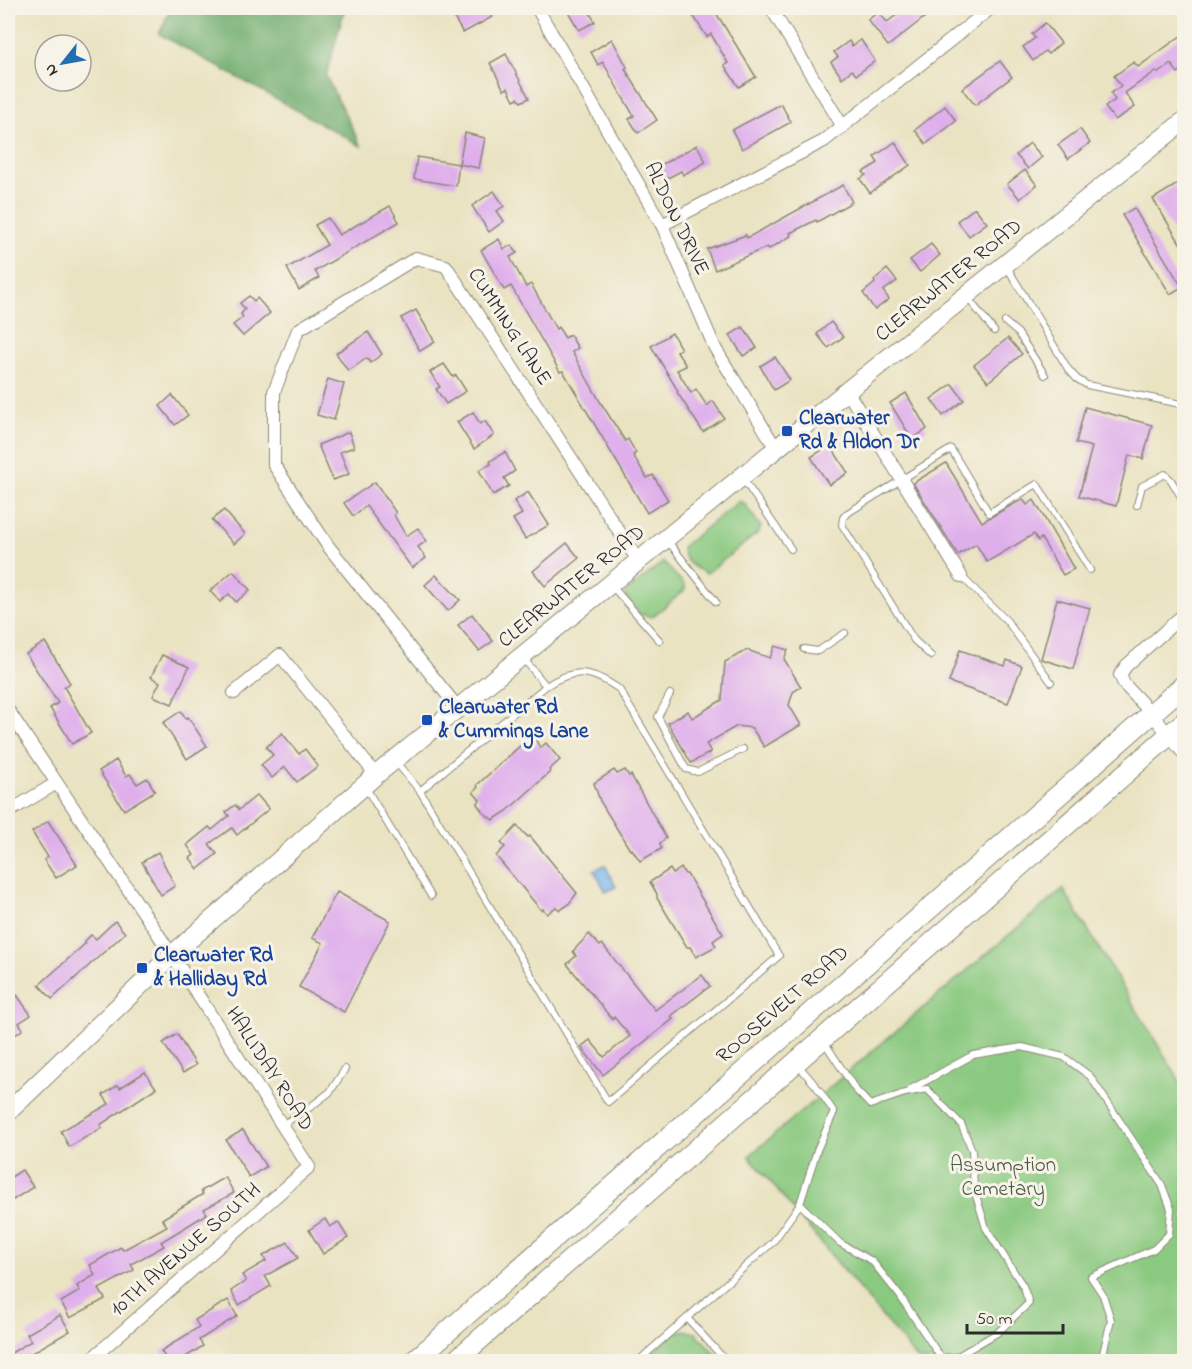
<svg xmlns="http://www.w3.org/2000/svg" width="1192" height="1369" font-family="'Indie Flower',sans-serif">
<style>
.green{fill:#8ac980;stroke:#5a7a56;stroke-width:1.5}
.forest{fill:#6fad6e;stroke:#4d6c4c;stroke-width:1.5}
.water{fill:#7eb7ee;stroke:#54718c;stroke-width:1.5}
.building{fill:#dfafec}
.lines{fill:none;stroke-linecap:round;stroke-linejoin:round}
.lane-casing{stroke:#8a8776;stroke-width:8}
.street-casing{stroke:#8a8776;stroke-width:14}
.secondary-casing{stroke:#8a8776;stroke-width:20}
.primary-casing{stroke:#8a8776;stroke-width:22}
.lane{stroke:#fff;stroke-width:6}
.street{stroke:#fff;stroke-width:12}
.secondary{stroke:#fff;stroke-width:18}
.primary{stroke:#fff;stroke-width:20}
.transit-dot{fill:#1a4fb4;stroke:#f7f3e8;stroke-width:2}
.labels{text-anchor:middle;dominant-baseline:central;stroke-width:6;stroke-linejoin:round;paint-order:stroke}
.street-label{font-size:21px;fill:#2b2b2b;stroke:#f7f3e8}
.transit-label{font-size:21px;font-weight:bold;fill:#164399;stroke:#f7f3e8;text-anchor:start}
.park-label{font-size:21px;fill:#485a44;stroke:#f7f3e8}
</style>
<rect width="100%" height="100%" fill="#f7f3e8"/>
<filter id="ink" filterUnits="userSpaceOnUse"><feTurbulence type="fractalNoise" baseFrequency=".0167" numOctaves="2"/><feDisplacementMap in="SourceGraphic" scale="12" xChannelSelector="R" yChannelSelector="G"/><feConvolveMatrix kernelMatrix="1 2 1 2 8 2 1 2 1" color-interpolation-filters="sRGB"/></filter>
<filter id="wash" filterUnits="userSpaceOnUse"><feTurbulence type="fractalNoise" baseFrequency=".008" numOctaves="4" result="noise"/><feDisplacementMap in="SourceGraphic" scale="24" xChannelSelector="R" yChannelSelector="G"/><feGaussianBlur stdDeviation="1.35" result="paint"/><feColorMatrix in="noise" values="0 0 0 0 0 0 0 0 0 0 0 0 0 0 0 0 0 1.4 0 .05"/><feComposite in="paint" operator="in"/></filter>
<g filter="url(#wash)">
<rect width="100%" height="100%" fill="#eae3c2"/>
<g class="green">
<path d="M739 501 744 503 761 527 759 532 707 573C695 569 682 561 682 547Z"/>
<polygon points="663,562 685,585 685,590 652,617 639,614 625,596 625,593"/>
<polygon points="1063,889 1184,1088 1184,1361 919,1361 749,1156"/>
<polygon points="687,1331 696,1333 722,1361 642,1361 676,1332"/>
</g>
<polygon class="forest" points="171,8 345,8 326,76 361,146 159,34"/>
<polygon class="water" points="605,865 616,887 606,892 594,870"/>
<g id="blocks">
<g class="building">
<polygon points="448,8 486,8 492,17 463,33"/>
<polygon points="566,8 587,8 595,22 579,30"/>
<polygon points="688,8 713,8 756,77 739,87 724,65 728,63 711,34 707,37"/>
<polygon points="906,8 917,8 925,17 888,46 868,20 878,12 887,22"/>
<polygon points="1045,23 1061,43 1048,54 1045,51 1033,61 1023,47 1035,38 1032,34"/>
<polygon points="1185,33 1185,67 1178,73 1171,64 1158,73 1156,71 1125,93 1135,107 1115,120 1105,107 1115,100 1111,93 1121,86 1114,76 1134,62 1138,67"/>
<polygon points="612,39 627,67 625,69 657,120 638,133 629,119 634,116 619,91 603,62 598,65 591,52"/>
<polygon points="861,40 875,61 856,75 852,70 842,78 831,62 838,57 834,52 849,41 852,46"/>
<polygon points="506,54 529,98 521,102 518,98 514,100 508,88 504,90 490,63"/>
<polygon points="1000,61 1012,77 975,105 962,89"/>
<polygon points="781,104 791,122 742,149 732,130"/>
<polygon points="945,106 956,121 926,144 915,130"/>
<polygon points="1080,129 1090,143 1068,159 1058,145"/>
<polygon points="465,133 485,138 479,168 459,164"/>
<polygon points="895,142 910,165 870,193 860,179 866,175 863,172 878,163 874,157"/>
<polygon points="1030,143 1042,157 1028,169 1016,155"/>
<polygon points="697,145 706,162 683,175 681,171 666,179 659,166"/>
<polygon points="417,157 459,164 456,186 414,179"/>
<polygon points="1025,170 1037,185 1020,199 1007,184"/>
<polygon points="1179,183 1185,192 1185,251 1153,199"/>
<polygon points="843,185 852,202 817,222 816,220 790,233 791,236 769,249 767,247 715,270 707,249 746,235 747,238"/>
<polygon points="494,191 504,206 497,211 504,221 489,232 472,206"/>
<polygon points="390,206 399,222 315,271 319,278 299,290 287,268 327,245 315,225 328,218 339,235"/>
<polygon points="975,208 987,223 969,236 957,221"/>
<polygon points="1134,208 1182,287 1170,294 1122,215"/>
<polygon points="499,239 504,249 512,245 517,253 510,257 526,287 531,284 556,329 558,327 565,338 570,335 578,348 572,352 601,403 625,441 628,439 636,453 633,455 647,478 653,475 668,500 647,513 563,371 560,372 511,286 504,290 481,250"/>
<polygon points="931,244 940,255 920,272 910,260"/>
<polygon points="887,269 897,281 883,291 889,299 875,310 863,293 875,283 874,280"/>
<polygon points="249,296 254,301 257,298 270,313 243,336 233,325 243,317 241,314 245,309 240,303"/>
<polygon points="416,310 435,342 420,351 401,318"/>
<polygon points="831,322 843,337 828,348 817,334"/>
<polygon points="743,327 757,348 743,356 730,335"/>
<polygon points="368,332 382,354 370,363 367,358 348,371 336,353"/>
<polygon points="672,333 681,349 677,351 686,366 677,370 691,393 696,389 707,406 713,401 724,418 703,432 677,392 678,391 651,346"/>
<polygon points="1008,338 1022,354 988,382 974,365"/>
<polygon points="775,357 790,380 774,390 760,366"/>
<polygon points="444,364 453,377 456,375 466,391 446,404 436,389 440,387 430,372"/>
<polygon points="328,379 344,384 334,420 317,415"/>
<polygon points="952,384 964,400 943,416 931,399"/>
<polygon points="906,393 927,429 912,439 890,403"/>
<polygon points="172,395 188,415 175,425 160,406"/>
<polygon points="1085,407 1152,425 1143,459 1129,455 1116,506 1079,496 1092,447 1076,443"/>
<polygon points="473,412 480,424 485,421 494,435 474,449 457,422"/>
<polygon points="349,432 354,447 340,452 349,474 333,480 318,445"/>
<polygon points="830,445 848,473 829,485 811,457"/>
<polygon points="505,452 515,471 504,478 509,486 493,495 479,470 491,464 490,461"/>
<polygon points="946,463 982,522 1023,499 1027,505 1034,500 1074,569 1063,575 1041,538 1038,541 1034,534 987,562 976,544 958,555 913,483"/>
<polygon points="375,482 396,513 394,515 406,536 418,528 426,541 418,547 426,558 412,568 366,506 353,516 344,503"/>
<polygon points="528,492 549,525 525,539 513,519 522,514 514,501"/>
<polygon points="224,510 245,534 234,544 212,520"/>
<polygon points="567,543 579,558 545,586 533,571"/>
<polygon points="233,571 250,590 236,602 229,594 220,602 210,591"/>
<polygon points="436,575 460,600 448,611 425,585"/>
<polygon points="1057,599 1090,608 1073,669 1041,659"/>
<polygon points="472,614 493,641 479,651 458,625"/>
<polygon points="45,642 70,683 64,687 91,733 72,744 50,708 58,703 26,654"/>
<polygon points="775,646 788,650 784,659 801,687 793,692 789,705 801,725 764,747 752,728 737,726 706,744 711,752 691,763 668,723 688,711 692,718 722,700 725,662 747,650 770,658"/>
<polygon points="960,650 1005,666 1007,660 1022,666 1008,703 949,682"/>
<polygon points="162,655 189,667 172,704 153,696 160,682 151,677"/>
<polygon points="181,711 186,719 188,717 207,746 187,759 163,723"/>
<polygon points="282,733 299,754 305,749 318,766 297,782 285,767 272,778 261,765 273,755 266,747"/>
<polygon points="535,738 540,748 546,743 560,760 549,770 550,772 507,811 493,820 483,812 477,804 480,800 473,792 478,787 477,785 522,744 524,745"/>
<polygon points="116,760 126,776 130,774 137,784 147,778 155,791 124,810 99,771"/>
<polygon points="614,770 617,774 625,770 629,776 631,775 666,838 660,843 661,849 640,861 632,849 630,850 600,801 594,783"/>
<polygon points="257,795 269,809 237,835 232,828 209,844 217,854 198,869 190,858 194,855 187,845 209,827 212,830 229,816 226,812 235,805 239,810"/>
<polygon points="48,821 77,865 56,878 44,860 48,857 32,832"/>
<polygon points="517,826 528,837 530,836 577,893 568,905 560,910 556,907 547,914 543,909 541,910 496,856 505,847 501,843"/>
<polygon points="158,852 175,886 161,895 142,862"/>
<polygon points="681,868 685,874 687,874 723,934 713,941 716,946 696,957 690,947 687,947 657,898 657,894 650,882 670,869 673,874"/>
<polygon points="337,892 390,921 344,1012 299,987 323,943 312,938"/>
<polygon points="115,921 125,933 52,999 39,985 86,943 84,942 91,935 96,939"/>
<polygon points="589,934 600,946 602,944 655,1010 702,975 710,986 671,1016 673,1019 603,1075 581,1047 590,1040 604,1057 630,1036 614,1017 612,1019 567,964 576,956 573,951"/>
<polygon points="17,995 31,1015 19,1023 23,1029 8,1040 8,1001"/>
<polygon points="177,1034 196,1065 183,1073 163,1043"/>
<polygon points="145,1072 156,1088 100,1125 102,1128 69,1147 61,1131 109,1104 103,1095 118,1085 120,1088"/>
<polygon points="243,1130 266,1167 249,1177 226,1140"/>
<polygon points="22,1170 33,1187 13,1200 11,1197 8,1200 8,1179"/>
<polygon points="225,1177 234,1193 204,1209 207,1214 161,1242 164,1246 131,1264 134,1270 99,1289 105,1299 70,1318 61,1302 80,1291 77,1286 95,1275 90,1265 121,1247 123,1250 167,1226 162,1219 203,1194 201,1191"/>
<polygon points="325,1219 330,1227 338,1222 348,1238 323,1254 309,1230"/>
<polygon points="288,1242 298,1258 265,1276 271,1286 239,1305 231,1291 246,1281 242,1275 266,1261 263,1256"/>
<polygon points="228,1300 237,1316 199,1340 203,1346 178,1362 168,1362 161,1351 199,1327 195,1320"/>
<polygon points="60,1315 70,1331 28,1355 32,1362 8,1362 8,1355 31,1341 27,1334"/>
</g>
</g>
</g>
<g filter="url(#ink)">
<use href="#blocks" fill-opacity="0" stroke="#8a8776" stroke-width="1.5"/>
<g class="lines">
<g class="lane-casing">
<g id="lane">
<polyline points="1007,267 1068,369 1077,379 1087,385 1181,404"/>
<polyline points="968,298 994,331"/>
<polyline points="1005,322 1018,333 1045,375"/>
<polyline points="743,479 791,549"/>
<polyline points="1137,505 1142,486 1165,474 1171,480 1184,502"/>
<polyline points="667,540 716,602"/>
<polyline points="961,576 1007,621 1051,682"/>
<polyline points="611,585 660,641"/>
<polyline points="804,649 818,651 845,633"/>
<polyline points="931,656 914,640 842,525 843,518 846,514 951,449 989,513 1037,484 1090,570"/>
<polyline points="524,659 546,686"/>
<polyline points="670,694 658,717 686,769 698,772 743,749"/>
<path d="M395 761 420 791 608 1102 779 956 619 689C591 670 575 667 546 686L420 791"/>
<polyline points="366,788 431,896"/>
<polyline points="798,1065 816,1086 834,1112 817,1150 800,1204 840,1243 872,1261 900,1296 941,1358 956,1357 997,1333 1029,1303 1023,1286 986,1228 974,1189 972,1150 961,1124 927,1089 905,1093 870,1105 855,1089 823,1040"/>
<polyline points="911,1089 973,1055 1022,1047 1064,1057 1090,1076 1162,1185 1171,1209 1169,1234 1154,1249 1091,1277 1103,1295 1111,1320 1101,1362"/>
<polyline points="282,1125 309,1108 330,1092 345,1069"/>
<polyline points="687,1318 727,1362"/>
<polyline points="637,1362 773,1242 800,1204"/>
</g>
</g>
<g class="street-casing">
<g id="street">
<polyline points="537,8 662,225 715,348 777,450"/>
<polyline points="771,8 843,127"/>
<polyline points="662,225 824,141 991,8"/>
<polyline points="847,391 961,576"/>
<polyline points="1184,614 1126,666 1120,675 1124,684 1152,714 1184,754"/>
<polyline points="234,693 280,655 376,775"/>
<polyline points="458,708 328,546 274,465 274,392 298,330 416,258 446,266 639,562"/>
<polyline points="8,710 172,955 309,1167 88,1362"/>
<polyline points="8,812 55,784"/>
</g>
</g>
<g class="secondary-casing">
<polyline id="secondary" points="8,1112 172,955 376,775 847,391 1184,121"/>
</g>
<g class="primary-casing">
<g id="primary">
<polyline points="413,1362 1184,685"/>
<polyline points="454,1362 1184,722"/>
</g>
</g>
<use href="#lane" class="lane"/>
<use href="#street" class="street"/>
<use href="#secondary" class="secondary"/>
<use href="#primary" class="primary"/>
</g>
</g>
<g class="transit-dot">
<rect x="781" y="425" width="12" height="12" rx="3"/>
<rect x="421" y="714" width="12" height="12" rx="3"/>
<rect x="136" y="962" width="12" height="12" rx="3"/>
</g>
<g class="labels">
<g class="street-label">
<text transform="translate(676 219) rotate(64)">ALDON DRIVE</text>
<text transform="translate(949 281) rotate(-39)">CLEARWATER ROAD</text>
<text transform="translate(509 327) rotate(57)">CUMMING LANE</text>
<text transform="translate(572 587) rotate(-39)">CLEARWATER ROAD</text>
<text transform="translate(783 1005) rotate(-41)">ROOSEVELT ROAD</text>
<text transform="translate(269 1069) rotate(57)">HALLIDAY ROAD</text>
<text transform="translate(186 1250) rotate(-41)">10TH AVENUE SOUTH</text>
</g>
<g class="transit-label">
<text x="799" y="419">Clearwater<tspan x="799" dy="24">Rd &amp; Aldon Dr</tspan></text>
<text x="439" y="708">Clearwater Rd<tspan x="439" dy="24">&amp; Cummings Lane</tspan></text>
<text x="154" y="956">Clearwater Rd<tspan x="154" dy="24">&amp; Halliday Rd</tspan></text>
</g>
<g class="park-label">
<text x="1003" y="1166">Assumption<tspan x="1003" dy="24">Cemetary</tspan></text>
</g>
</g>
<rect width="1192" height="1369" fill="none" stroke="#f7f3e8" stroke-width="30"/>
<g transform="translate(63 63) rotate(239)"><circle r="28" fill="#f7f3e8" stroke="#a5a39c" stroke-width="1.5"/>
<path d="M0-4.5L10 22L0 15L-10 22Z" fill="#1f6fb2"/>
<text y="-9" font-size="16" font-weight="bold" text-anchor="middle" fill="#2b2b2b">N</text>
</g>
<path d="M967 1324v9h96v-9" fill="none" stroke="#2b2b2b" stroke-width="3"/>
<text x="976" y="1324" font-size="18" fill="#2b2b2b" stroke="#f7f3e8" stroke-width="4.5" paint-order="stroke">50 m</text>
</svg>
